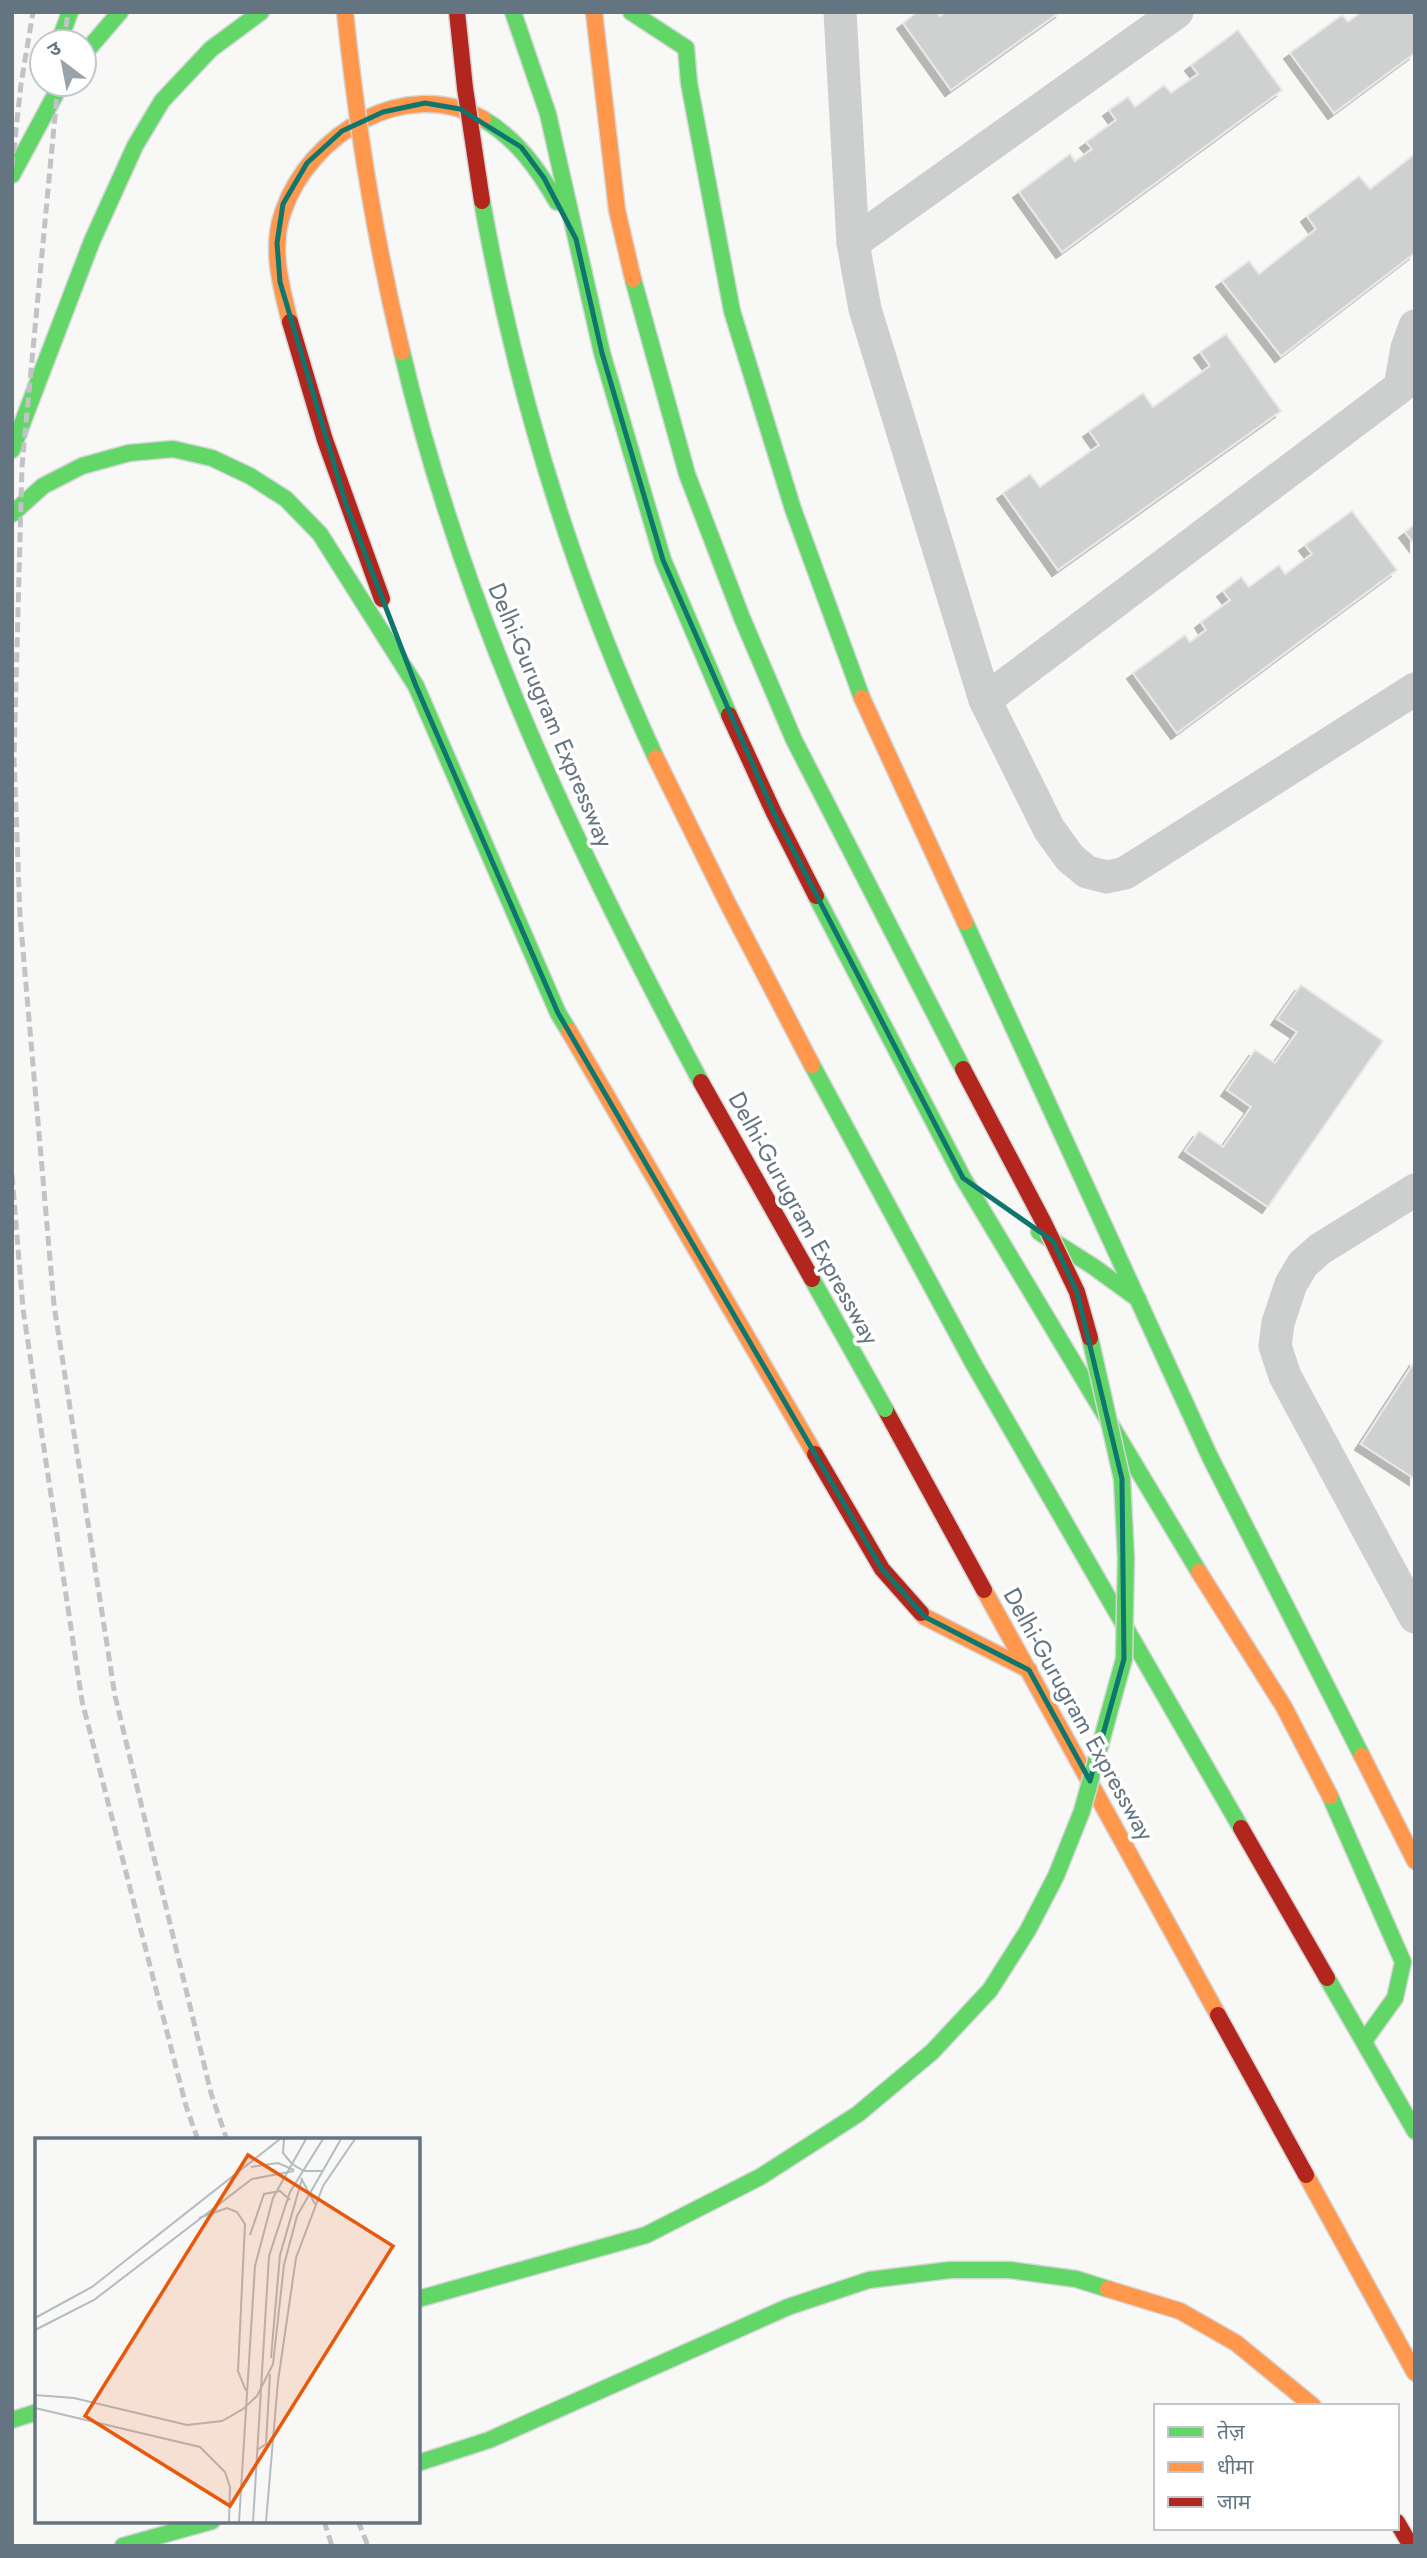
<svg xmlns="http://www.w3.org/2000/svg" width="1427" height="2558" font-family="Jost,'Noto Sans Devanagari',sans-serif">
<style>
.building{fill:#cfd1d1;stroke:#e8e8e6;stroke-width:2;filter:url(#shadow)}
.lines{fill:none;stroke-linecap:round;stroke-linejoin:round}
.fast-casing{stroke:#d5d6d7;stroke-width:19}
.slow-casing{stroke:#d5d6d7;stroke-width:19}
.jam-casing{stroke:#d5d6d7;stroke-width:19}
.street{stroke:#cdcece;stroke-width:33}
.fast{stroke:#63d668;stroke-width:16}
.slow{stroke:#ff974d;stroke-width:16}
.jam{stroke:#b3261e;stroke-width:16}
.rail{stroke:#c2c3c5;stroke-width:5;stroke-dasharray:10 5;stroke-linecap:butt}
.fast-bridge-casing{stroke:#d5d6d6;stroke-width:19;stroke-linecap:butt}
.slow-bridge-casing{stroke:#d5d6d6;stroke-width:19;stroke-linecap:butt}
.jam-bridge-casing{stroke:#d5d6d6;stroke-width:19;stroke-linecap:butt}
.fast-bridge{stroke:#63d668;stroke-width:16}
.slow-bridge{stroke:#ff974d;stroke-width:16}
.jam-bridge{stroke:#b3261e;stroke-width:16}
.marked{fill:none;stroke:#0f766e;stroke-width:5;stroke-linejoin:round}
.labels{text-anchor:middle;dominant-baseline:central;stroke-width:7;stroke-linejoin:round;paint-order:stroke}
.street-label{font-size:24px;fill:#647581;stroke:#fff}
.inset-road{fill:none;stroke:#b4bcc1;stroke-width:2}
.view{fill:#e8590c;fill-opacity:0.15;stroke:#e8590c;stroke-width:3.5}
.inset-edge{fill:none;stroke:#647581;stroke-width:3.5}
</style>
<defs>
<filter id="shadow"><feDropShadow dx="-6" dy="6" stdDeviation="0" flood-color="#0004"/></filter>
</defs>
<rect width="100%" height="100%" fill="#f8f8f7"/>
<g class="building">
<polygon points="917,12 937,12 940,16 945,12 1060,12 951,90 903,23"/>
<polygon points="1361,12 1415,12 1415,53 1334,113 1290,53 1342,15 1348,22"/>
<polygon points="1238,30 1282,90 1062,252 1019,192 1070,154 1075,161 1092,149 1086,142 1116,120 1109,110 1128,97 1135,107 1164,85 1171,93 1198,74 1191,65"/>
<polygon points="1415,154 1415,253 1281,356 1222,281 1249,261 1259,274 1316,229 1307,216 1359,176 1370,189"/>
<polygon points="1226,334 1281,411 1058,570 1003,493 1030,474 1040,487 1099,445 1089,431 1143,393 1153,407 1210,366 1200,352"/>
<polygon points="1352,511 1397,570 1177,733 1133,673 1185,635 1190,642 1206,630 1201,622 1230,600 1223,591 1241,577 1249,587 1279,565 1285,574 1312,554 1305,545"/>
<polygon points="1415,524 1415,545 1405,532"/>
<polygon points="1301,985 1383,1041 1268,1207 1185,1151 1199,1131 1223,1147 1251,1107 1227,1090 1255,1050 1275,1063 1297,1032 1277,1019"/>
<polygon points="1415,1361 1415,1479 1361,1444"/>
</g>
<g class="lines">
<g class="fast-casing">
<g id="fast">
<polyline points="513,12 548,114 602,353 663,560 729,715"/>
<polyline points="631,12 686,48"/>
<polyline points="59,42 70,12"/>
<polyline points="686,48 689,83 732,311 793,509 862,698"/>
<polyline points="84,54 120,12"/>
<path d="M483 119C517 139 538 169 557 202"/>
<polyline points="12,175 61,84"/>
<polyline points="12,450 92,241 135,146 162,101 211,49 261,12"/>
<polyline points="12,514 43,486 82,466 129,453 173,449 212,458 250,476 286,499 320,534 416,686 558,1013 569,1031"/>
<polyline points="816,896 963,1178 1199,1572"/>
<polyline points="965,922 1210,1457 1362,1756"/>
<polyline points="1039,1232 1094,1267 1138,1299"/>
<polyline points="973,1363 1241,1828"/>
<polyline points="1330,1796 1403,1962 1395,1998 1364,2041"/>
<polyline points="1327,1978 1415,2131"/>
<polyline points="418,2299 646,2235 760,2177 858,2114 932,2052 990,1990"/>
<polyline points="12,2420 37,2412"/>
<polyline points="418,2463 489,2440 788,2307 869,2280 950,2270 1010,2270 1076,2279 1108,2289"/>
<polyline points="123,2546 212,2521"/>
</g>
</g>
<g class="slow-casing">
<g id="slow">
<path d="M290 322C281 286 270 248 283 212 309 134 406 75 483 119"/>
<polyline points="862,698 965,922"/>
<polyline points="569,1031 815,1454"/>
<polyline points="1199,1572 1284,1707 1330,1796"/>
<polyline points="984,1590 1218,2015"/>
<polyline points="921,1613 925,1617 1029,1670"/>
<polyline points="1362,1756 1415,1861"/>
<polyline points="1306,2175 1415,2373"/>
<polyline points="1108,2289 1180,2311 1236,2343 1313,2406"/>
</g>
</g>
<g class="jam-casing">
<g id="jam">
<polyline points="290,322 325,440 382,599"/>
<polyline points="729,715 774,813 816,896"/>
<polyline points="885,1409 984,1590"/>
<polyline points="815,1454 882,1569 921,1613"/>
<polyline points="1241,1828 1327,1978"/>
<polyline points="1218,2015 1306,2175"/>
<polyline points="1397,2522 1411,2546"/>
</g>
</g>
<g class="street">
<polyline points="840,12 853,243 865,309 985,700 1049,829 1070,858 1087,872 1107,877 1125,873 1415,689"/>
<polyline points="853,243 1177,12"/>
<polyline points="985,700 1400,387 1407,348 1415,326"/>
<polyline points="1415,1190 1320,1249 1303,1264 1291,1284 1278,1323 1275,1346 1285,1376 1415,1617"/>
</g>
<use href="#fast" class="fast"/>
<use href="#slow" class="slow"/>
<use href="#jam" class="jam"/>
<g class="rail">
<polyline points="64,42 68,12"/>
<polyline points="58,84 22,466 14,758 20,916 54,1305 115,1696 211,2093 227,2140"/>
<polyline points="12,167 21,84 33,12"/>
<polyline points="12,1175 23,1309 82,1701 186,2106 198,2140"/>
<polyline points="324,2521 332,2546"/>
<polyline points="358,2521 368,2546"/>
</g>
<g class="fast-bridge-casing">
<g id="fast-bridge">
<path d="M482 201C516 393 574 581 656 758"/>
<polyline points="633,279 687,474 742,618 794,740 963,1069"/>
<path d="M402 352C464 615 574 845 701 1082"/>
<polyline points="812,1065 973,1363"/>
<polyline points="812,1279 885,1409"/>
<polyline points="990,1990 1028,1930 1056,1876 1082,1811 1124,1659 1126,1558 1122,1479 1090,1338"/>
</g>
</g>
<g class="slow-bridge-casing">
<g id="slow-bridge">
<path d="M345 12C357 127 375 240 402 352"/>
<polyline points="594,12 617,210 633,279"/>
<polyline points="656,758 728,904 812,1065"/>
</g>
</g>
<g class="jam-bridge-casing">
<g id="jam-bridge">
<polyline points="457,12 465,88 482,201"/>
<polyline points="963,1069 1044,1223 1077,1292 1090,1338"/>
<polyline points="701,1082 812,1279"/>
</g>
</g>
<use href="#fast-bridge" class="fast-bridge"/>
<use href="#slow-bridge" class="slow-bridge"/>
<use href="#jam-bridge" class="jam-bridge"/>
</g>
<path class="marked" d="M425 103 460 109 521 147 544 178 576 239 602 353 663 560 774 813 963 1178 1053 1241 1077 1292 1122 1479 1124 1659 1090 1781 1029 1670 925 1617 882 1569 558 1013 416 686 346 504 280 282 277 243 283 204 307 163 342 131 383 112Z"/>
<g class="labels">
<g class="street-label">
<text transform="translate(551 715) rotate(67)">Delhi-Gurugram Expressway</text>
<text transform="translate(804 1218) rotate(61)">Delhi-Gurugram Expressway</text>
<text transform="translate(1079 1714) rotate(61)">Delhi-Gurugram Expressway</text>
</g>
</g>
<g transform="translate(35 2138)">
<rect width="385" height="385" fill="#f8f8f7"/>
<path class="inset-road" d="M249 1 248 15 257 26 269 33H288M216 29 243 25 259 32M266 40 280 66M164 80 192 70 202 74 210 86 203 233 211 253M215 97 229 56 245 53 255 62M0 180 57 149 245 1M0 192 59 162 217 41 259 33M236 220 245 117 267 41M0 257 39 260 152 287 187 283 208 271 222 258 238 226 249 127 262 78 306 1M0 270 165 309 190 334 195 349 194 384M222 312 231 306 235 236M204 384 220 128 238 60 271 1M218 384 234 118 255 54 288 1M231 384 243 243 261 120 288 48 320 1"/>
<path class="view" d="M213 17 358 108 195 368 50 278Z"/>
<rect width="385" height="385" class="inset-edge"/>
</g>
<rect width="1427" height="2558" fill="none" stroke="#647581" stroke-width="28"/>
<rect x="1154" y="2404" width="245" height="126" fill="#ffffff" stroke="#c1c8cd" stroke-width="2"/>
<rect x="1168" y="2427" width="35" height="10" fill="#63d668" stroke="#c1c8cd" stroke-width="2"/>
<text x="1217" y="2439" font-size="21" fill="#647581">तेज़</text>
<rect x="1168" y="2462" width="35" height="10" fill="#ff974d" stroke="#c1c8cd" stroke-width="2"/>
<text x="1217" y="2474" font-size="21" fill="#647581">धीमा</text>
<rect x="1168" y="2497" width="35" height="10" fill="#b3261e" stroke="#c1c8cd" stroke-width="2"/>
<text x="1217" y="2509" font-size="21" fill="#647581">जाम</text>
<g transform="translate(63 63) rotate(328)"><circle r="33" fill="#ffffff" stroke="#c1c8cd" stroke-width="2"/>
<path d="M0-5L12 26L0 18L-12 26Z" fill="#98a3aa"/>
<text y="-10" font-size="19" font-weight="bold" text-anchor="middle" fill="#647581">उ</text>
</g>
</svg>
